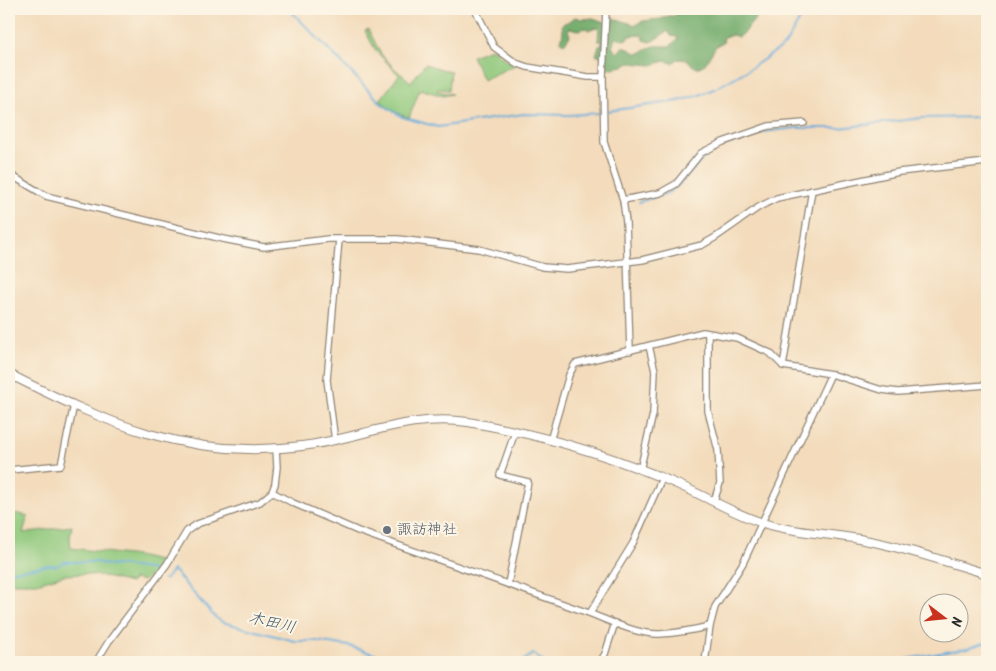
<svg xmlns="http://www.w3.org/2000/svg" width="996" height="671" font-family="Kalam,'Klee One',sans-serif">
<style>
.green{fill:#8fc87c;stroke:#5d7a54}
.forest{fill:#73ac6c;stroke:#4f6c4c;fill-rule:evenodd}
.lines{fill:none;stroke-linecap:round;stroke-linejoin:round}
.stream{stroke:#63abda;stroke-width:2}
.minor-casing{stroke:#8f8373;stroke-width:8}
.tertiary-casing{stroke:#8f8373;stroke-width:10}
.minor{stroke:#fff;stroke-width:5.5}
.tertiary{stroke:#fff;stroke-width:8}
.worship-dot{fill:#6b7280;stroke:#fcf5e5;stroke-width:2}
.labels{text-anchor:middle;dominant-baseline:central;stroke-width:4;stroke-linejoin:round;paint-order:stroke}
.worship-label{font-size:15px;fill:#5b616d;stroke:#fcf5e5;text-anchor:start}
.water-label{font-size:16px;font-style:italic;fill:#3f5868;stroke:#fcf5e5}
</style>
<rect width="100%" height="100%" fill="#fcf5e5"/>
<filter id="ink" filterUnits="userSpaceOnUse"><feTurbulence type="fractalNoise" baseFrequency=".02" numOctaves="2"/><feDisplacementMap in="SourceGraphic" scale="10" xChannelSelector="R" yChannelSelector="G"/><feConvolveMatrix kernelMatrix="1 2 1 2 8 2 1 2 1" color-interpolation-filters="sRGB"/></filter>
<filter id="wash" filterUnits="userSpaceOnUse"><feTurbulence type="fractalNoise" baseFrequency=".0096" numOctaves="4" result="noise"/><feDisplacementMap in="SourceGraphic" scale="20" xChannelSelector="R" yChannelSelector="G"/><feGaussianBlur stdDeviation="1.12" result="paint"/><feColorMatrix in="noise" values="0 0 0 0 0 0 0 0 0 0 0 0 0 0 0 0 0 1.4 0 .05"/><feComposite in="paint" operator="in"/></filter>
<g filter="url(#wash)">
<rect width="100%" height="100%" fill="#f3dbbb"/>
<g class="green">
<path d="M368 29 381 54 395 69 411 82 425 64 451 72 449 90 438 89 437 91 452 94 443 96 420 89 409 118C398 114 388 109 380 100L399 75 376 51 365 31Z"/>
<polygon points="493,48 502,57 515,65 483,80 472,56"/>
<polygon points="14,513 28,516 23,533 72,526 70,537 71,548 137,556 163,562 154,576 150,575 144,581 134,579 130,583 102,576 86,574 64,575 37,583 9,583 9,516"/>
</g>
<path class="forest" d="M687 9H763L742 35 738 37 733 35 724 37 723 42 716 46 705 64 697 68 692 65 688 60 678 59 673 63 665 61 652 65 630 63 623 66 608 69 604 66 602 54 597 56 596 55 599 46 602 45V41H598L599 28 597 27 588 30 586 28 578 30 570 28 568 30 570 36 564 44 561 41 563 32 562 24 570 21 575 17 582 19 593 18 607 23 613 18 636 25 643 21 661 19 668 16H674L676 14 684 12ZM668 31 671 36 678 37V39L670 46H654L638 54 623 46 618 53 612 47 615 38 625 40 630 36 642 35 644 40 651 42Z"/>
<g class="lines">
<g class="stream">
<polyline points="289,9 382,104 402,117 438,127 523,114 569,115 598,113"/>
<polyline points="608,111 678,101 697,96 716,88 748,70 785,45 806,9"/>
<polyline points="639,202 668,193 681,183 710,151 736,141 764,132 795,128 840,128 922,118 987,117"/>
<polyline points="9,571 21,570 50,565 57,566 64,562 96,562 111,566 116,565 149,569 153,571"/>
<polyline points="164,579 165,580 173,570 215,617 222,622 295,641 316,641 349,646 398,662"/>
<polyline points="521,662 533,654 544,662"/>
<polyline points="891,662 968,648 987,642"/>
</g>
</g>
</g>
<g filter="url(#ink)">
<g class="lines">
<g class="minor-casing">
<g id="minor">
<polyline points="475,9 494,47 516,63 527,67 588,77 603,77"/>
<polyline points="606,9 603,77 604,142 623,200 626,222 630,351"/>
<polyline points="9,174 46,196 223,239 264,247 328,239 398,239 479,249 543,267 567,269 642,260 702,245 716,237 759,207 777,198 899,172 987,162"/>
<polyline points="623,200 660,193 676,184 701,153 723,142 769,126 804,123"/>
<polyline points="708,333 708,411 718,450 720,483 714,501"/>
<polyline points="783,366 812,190"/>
<polyline points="335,441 327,380 339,239"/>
<polyline points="550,441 569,375 575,364 703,332 737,338 770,353 783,366 831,374 882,390 898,392 987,385"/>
<polyline points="9,470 61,465 74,405"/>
<polyline points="640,470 653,414 655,371 649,346"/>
<path d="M272 492 293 503 358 531 586 612C608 620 637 635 660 634 677 633 694 630 710 626"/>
<polyline points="508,584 528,482 500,475 515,432"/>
<polyline points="590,613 633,543 662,478"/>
<polyline points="96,662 109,641 167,564 187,531 197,524 260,502 272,492 275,484 277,467 276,449"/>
<polyline points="600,662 605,654 615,623"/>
<polyline points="705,662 710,626 715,607 743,563 831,374"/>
</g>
</g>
<g class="tertiary-casing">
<path id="tertiary" d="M9 374C106 423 190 461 302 446 358 439 410 413 468 422 539 434 613 456 679 485 707 497 734 514 763 523 794 533 827 533 859 539 900 546 947 562 987 574"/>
</g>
<use href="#minor" class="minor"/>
<use href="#tertiary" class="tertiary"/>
</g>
</g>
<circle class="worship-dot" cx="387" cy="530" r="5"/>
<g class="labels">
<g class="worship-label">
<text x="397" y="530">諏訪神社</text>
</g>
<g class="water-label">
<text transform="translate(272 623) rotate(13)">木田川</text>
</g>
</g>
<rect width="996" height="671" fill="none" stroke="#fcf5e5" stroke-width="30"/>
<g transform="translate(944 618) rotate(106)"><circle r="24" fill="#fcf5e5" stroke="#a8a49b"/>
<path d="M0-4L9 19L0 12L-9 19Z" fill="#c8321e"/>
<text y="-8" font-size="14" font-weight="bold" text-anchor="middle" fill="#2b2b2b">N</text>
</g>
</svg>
